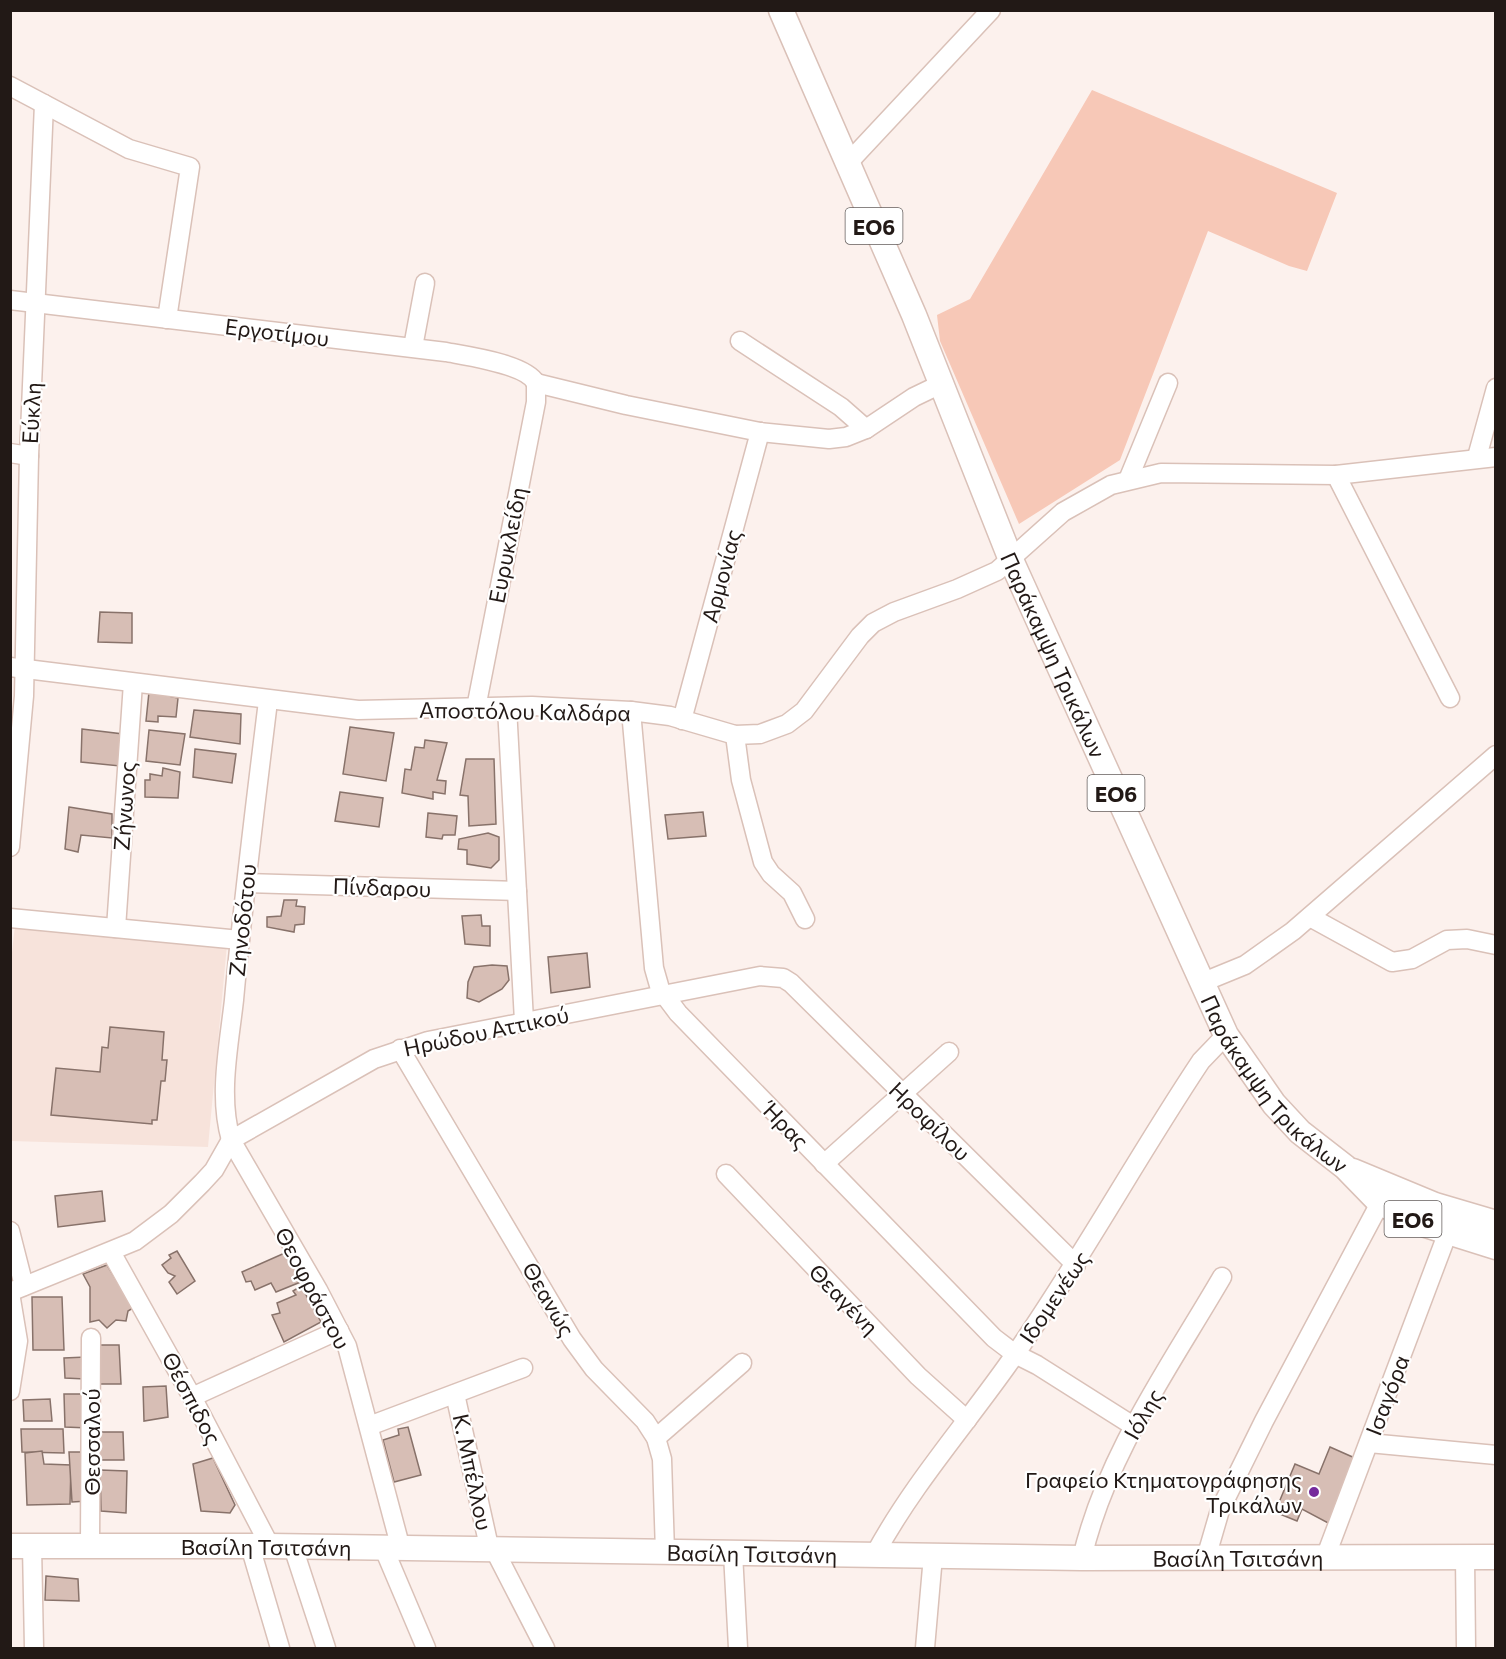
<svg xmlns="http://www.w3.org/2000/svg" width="1506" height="1659" font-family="Commissioner,sans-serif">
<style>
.built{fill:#f7e3db}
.green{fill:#f7c8b7}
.building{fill:#d7beb5;stroke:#88726a;stroke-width:1.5}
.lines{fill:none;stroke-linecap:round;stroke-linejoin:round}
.minor-casing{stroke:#dac1b8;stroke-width:21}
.major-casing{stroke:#dac1b8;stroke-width:27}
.minor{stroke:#fff;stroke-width:18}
.major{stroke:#fff;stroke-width:24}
.poi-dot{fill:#752a9c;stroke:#fff;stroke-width:2}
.labels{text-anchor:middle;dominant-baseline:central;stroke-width:4.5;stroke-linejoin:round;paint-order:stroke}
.shield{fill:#fff;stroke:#645e5c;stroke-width:1.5}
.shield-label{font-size:21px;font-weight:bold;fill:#221916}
.street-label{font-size:22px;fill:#221916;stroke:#fff}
.poi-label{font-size:22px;fill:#221916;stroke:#fff;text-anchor:end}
</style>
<rect width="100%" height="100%" fill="#fcf1ed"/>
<polygon class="built" points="15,925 227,945 208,1147 11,1141 10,971"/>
<polygon class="green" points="1092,90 1337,193 1307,271 1289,266 1208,231 1120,460 1019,524 940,341 937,315 970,299"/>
<g class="building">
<polygon points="100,612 132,613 132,643 98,642"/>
<polygon points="149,692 178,698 176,717 158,716 158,722 146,721"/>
<polygon points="194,710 241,714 240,744 190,737"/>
<polygon points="350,727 394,733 386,781 343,774"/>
<polygon points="82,729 123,734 120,766 81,762"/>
<polygon points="149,730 185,734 180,765 146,761"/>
<polygon points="425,740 447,743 437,780 446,781 445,794 433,792 433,799 402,793 405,769 411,770 415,747 424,748"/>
<polygon points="195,749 236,754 232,783 193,777"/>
<polygon points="466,759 494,759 496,824 469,826 468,796 460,795"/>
<polygon points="163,768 180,772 178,798 145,797 145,780 150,780 150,774 162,776"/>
<polygon points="340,792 383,798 379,827 335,821"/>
<polygon points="69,807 112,814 112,838 81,835 78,852 65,849"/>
<polygon points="703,812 706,836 668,839 665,815"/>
<polygon points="428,813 457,816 455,835 443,835 442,839 426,837"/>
<polygon points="488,833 499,837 499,860 491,868 467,864 467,850 458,849 459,839"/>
<polygon points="284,900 297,900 296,906 305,907 304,924 295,925 294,932 267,927 267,917 281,916"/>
<polygon points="481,915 482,926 490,926 490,946 465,944 462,916"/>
<polygon points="587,953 590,987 551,993 548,957"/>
<polygon points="492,965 507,966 509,980 502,989 479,1002 467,998 468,982 474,967"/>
<polygon points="110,1027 164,1032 162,1060 167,1060 165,1081 161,1081 157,1120 152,1120 152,1124 51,1115 56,1068 100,1072 102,1047 108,1048"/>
<polygon points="102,1191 105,1221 58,1227 55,1196"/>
<polygon points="177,1251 195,1281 177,1294 169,1282 175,1276 168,1273 162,1265 171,1258 169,1255"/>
<polygon points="287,1252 303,1281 276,1292 271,1283 255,1290 251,1281 246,1282 242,1272"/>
<polygon points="107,1265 133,1308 128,1311 126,1321 116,1320 107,1328 99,1320 90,1322 90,1287 83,1274"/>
<polygon points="301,1286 321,1322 284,1342 272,1315 280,1313 277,1303 296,1295 293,1291"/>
<polygon points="32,1297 62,1297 64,1350 33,1350"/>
<polygon points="95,1345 119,1345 121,1384 95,1384"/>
<polygon points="86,1357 85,1379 65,1378 64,1358"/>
<polygon points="166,1386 168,1417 144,1421 143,1387"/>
<polygon points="64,1394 87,1394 88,1428 65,1427"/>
<polygon points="50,1399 52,1421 24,1421 23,1400"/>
<polygon points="408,1427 421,1475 394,1482 383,1440 399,1435 398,1429"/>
<polygon points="21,1429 63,1429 64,1453 22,1452"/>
<polygon points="100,1432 123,1432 124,1460 99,1460"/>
<polygon points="1330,1447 1357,1459 1330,1524 1302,1509 1297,1521 1275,1512 1295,1464 1319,1474"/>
<polygon points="42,1451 44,1464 71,1465 70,1504 27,1505 25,1453"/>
<polygon points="69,1452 86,1452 88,1501 72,1502"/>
<polygon points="213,1458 235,1505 230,1513 201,1511 193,1464"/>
<polygon points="100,1470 127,1471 126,1513 101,1511"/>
<polygon points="46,1576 78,1579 79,1601 45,1600"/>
</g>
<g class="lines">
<g class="minor-casing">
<g id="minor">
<polyline points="10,86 129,149 190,167 167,319"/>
<polyline points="847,164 991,10"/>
<path d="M10 300 446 352C467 356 526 364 536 383"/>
<polyline points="740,341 841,407 866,429"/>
<polyline points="413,347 425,283"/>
<polyline points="536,383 626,405 760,432 829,439 846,437 866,429 914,397 941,384"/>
<polyline points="10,453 29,456"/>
<polyline points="1477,457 1496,388"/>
<polyline points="1336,475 1450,698"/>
<polyline points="1128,480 1168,383"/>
<polyline points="10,667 358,710 532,706 631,711 670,716 735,735 760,734 787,724 804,711 860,636 873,623 894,612 957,589 997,571 1063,512 1111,485 1161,473 1336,475 1496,457"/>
<path d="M268 701C256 800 243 900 234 1000 229 1045 218 1096 231 1140L318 1290 347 1346 401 1549"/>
<polyline points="507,707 524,1021"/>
<polyline points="476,708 536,402 536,383"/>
<polyline points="631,711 654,968 660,989 678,1013 994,1338 1015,1354 1037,1365 1135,1427"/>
<polyline points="682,720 760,432"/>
<polyline points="735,735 741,780 763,862 771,874 792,893 805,919"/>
<polyline points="10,847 24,696 29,456 44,104"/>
<polyline points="247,883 517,891"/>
<polyline points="1310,917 1392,962 1412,959 1447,940 1467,939 1496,945"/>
<polyline points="10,918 240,940"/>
<polyline points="116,928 133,683"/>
<polyline points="1201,983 1245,965 1293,931 1496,755"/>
<polyline points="400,1049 572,1339 594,1369 645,1421 656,1438 662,1459 665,1552"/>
<polyline points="824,1164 949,1052"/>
<polyline points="726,1174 918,1376 967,1420"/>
<polyline points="10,1231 24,1286"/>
<polyline points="111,1252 192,1397 270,1546"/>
<polyline points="10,1292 135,1241 171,1214 202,1183 214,1170 231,1140 374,1059 428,1041 760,976 783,978 791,983 1076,1265"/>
<polyline points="10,1293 18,1341 10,1391"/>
<polyline points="455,1394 490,1551"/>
<polyline points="192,1397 339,1330"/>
<polyline points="369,1426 523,1368"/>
<polyline points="656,1438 742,1363"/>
<polyline points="1369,1443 1496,1455"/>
<polyline points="32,1546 34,1648"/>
<polyline points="90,1546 91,1338"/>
<polyline points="250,1546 280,1648"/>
<polyline points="293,1547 326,1648"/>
<polyline points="384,1549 426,1648"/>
<polyline points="495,1551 545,1648"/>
<polyline points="733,1553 738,1648"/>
<path d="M875 1554C914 1482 969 1421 1016 1353 1082 1258 1137 1157 1201 1061L1226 1035"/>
<polyline points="1465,1557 1466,1648"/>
<path d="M1082 1558C1106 1455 1169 1368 1222 1277"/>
<polyline points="1206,1558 1220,1510 1264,1421 1380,1203"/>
<polyline points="1325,1558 1448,1232"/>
<polyline points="925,1648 933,1556"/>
</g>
</g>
<g class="major-casing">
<g id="major">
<path id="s1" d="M781 10 914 315 1011 560 1226 1035 1274 1104 1300 1132 1345 1167 1380 1203 1426 1225 1496 1247"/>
<polyline points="1353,1171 1435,1205 1496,1223"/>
<path id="s2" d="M10 1546H270L1082 1558 1496 1557"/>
</g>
</g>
<use href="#minor" class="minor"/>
<use href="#major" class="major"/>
</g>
<circle class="poi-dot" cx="1314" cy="1492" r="6"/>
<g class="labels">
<g class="shield">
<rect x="845.5" y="208" width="57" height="36" rx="4.5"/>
<rect x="1087.5" y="775" width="57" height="36" rx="4.5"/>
<rect x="1384.5" y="1201" width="57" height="36" rx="4.5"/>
</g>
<g class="shield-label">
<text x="874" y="226">ΕΟ6</text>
<text x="1116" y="793">ΕΟ6</text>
<text x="1413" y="1219">ΕΟ6</text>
</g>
<g class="street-label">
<text transform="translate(277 332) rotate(7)">Εργοτίμου</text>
<text transform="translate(31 413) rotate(-87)">Εύκλη</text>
<text transform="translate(507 545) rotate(-79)">Ευρυκλείδη</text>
<text transform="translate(721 576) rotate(-75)">Αρμονίας</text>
<text stroke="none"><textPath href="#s1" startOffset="700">Παράκαμψη Τρικάλων</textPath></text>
<text transform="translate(525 711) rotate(1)">Αποστόλου Καλδάρα</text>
<text transform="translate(124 806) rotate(-86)">Ζήνωνος</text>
<text transform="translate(382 887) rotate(2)">Πίνδαρου</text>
<text transform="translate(242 920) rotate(-84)">Ζηνοδότου</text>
<text transform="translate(486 1031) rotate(-12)">Ηρώδου Αττικού</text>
<text stroke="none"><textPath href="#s1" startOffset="1186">Παράκαμψη Τρικάλων</textPath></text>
<text transform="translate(930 1121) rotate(44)">Ηροφίλου</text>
<text transform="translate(786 1125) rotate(46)">Ήρας</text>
<text transform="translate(313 1288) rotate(62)">Θεοφράστου</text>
<text transform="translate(1054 1297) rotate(-56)">Ιδομενέως</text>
<text transform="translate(549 1299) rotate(60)">Θεανώς</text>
<text transform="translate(844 1299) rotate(46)">Θεαγένη</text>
<text transform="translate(1387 1395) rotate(-69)">Ισαγόρα</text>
<text transform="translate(192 1398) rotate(62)">Θέσπιδος</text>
<text transform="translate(1143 1414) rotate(-60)">Ιόλης</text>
<text transform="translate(91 1442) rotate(-90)">Θεσσαλού</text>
<text transform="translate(473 1472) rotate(78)">Κ. Μπέλλου</text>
<text stroke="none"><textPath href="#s2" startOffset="256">Βασίλη Τσιτσάνη</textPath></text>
<text stroke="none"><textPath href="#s2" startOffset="742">Βασίλη Τσιτσάνη</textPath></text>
<text stroke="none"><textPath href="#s2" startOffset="1228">Βασίλη Τσιτσάνη</textPath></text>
</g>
<g class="poi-label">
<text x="1302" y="1479">Γραφείο Κτηματογράφησης<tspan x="1302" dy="25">Τρικάλων</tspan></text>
</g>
</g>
<rect width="1506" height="1659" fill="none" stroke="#221916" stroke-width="24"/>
</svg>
